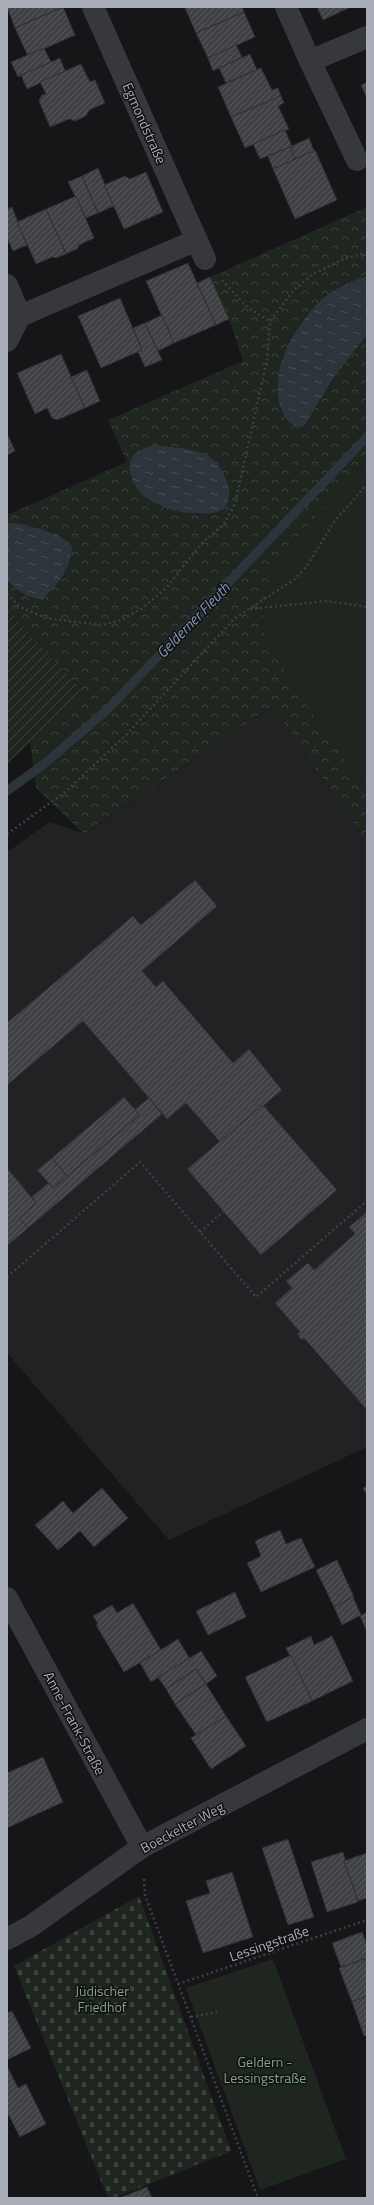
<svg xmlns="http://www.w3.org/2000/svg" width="374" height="2205" font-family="'Titillium Web',sans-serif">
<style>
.built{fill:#222225}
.green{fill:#1e261f}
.forest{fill:url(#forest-crowns);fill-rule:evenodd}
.cemetery{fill:url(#cemetery-stones)}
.garden{fill:url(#garden-furrows)}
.water{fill:url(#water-ripples)}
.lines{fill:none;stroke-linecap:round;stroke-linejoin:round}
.stream{stroke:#2c353c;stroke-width:9}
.building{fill:url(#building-hatch);stroke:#303034}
.path{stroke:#3d3f44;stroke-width:2.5;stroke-dasharray:2 3;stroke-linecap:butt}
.street{stroke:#37383d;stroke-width:22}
.labels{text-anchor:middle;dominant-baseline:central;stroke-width:3;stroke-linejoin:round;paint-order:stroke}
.street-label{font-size:14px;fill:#a8adb8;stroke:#111113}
.park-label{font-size:14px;fill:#7fa381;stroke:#111113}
.water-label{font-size:15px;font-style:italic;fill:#7f9bb3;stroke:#111113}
</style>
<defs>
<pattern id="forest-crowns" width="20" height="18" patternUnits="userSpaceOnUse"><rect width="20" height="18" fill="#1e261f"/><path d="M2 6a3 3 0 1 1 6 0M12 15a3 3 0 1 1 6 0" fill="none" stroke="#3c433d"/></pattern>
<pattern id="cemetery-stones" width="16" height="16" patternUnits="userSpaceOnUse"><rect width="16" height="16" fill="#1e261f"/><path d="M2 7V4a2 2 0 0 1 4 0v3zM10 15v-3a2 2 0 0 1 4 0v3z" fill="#3c433d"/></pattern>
<pattern id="garden-furrows" width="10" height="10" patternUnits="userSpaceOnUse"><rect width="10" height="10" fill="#1e261f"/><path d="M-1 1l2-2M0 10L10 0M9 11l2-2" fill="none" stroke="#3c433d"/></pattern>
<pattern id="water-ripples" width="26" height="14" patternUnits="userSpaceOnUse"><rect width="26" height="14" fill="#2c353c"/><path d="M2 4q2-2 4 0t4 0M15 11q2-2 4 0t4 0" fill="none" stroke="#485056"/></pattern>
<pattern id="building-hatch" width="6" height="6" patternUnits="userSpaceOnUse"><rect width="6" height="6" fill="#404145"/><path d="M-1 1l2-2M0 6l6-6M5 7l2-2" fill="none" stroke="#595a5e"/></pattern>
</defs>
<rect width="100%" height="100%" fill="#161618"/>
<polygon class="built" points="272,706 367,842 367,1447 169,1540 7,1353 7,852 50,822 85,834"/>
<g class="green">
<polygon points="367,459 367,791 292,684 261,627 274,563"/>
<polygon points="273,1959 346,2159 260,2190 186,1988"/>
</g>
<path class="forest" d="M367 207V276C349 282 331 292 316 305 297 321 281 359 278 384 276 394 279 403 281 412L312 413 334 377 367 335V459L274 563 261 627 292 684 367 791V842L272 706 84 834 36 788 30 742 84 693 7 608V580L20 592 70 543 31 526 7 525V515L127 462 108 420 243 361 229 319 210 277ZM158 445 195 450 226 505C207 521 178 511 156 503Z"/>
<polygon class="cemetery" points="139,1896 231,2151 114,2198 108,2198 14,1966"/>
<polygon class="garden" points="7,608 84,693 7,764"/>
<g class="water">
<path d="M367 276V335L334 377 306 423 302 427C290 425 283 418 280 406 270 371 292 331 315 306 329 291 348 282 367 276Z"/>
<path d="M158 445C174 448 193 447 208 456 223 464 241 501 219 511 212 515 200 513 192 513 176 513 156 505 144 496 139 492 134 484 132 478 124 456 138 448 158 445Z"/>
<path d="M10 523C23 523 66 534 72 547 71 568 58 585 42 599 27 598 18 591 7 580V525Z"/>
</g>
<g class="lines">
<polyline class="stream" points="7,791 44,764 105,712 367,437"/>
</g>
<g class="building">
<polygon points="7,7 63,7 15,28"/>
<polygon points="63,7 75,35 28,56 15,28"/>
<polygon points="187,7 242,7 244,12 196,33 185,8"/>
<polygon points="317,7 351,7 323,20"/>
<polygon points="244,12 255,37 208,58 196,33"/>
<polygon points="236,45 242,57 213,71 208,58"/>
<polygon points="44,48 51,62 18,77 11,62"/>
<polygon points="250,54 257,70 226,83 219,68"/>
<polygon points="60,58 65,71 27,89 21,75"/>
<polygon points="81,64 90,82 95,80 105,103 89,110 86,116 75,121 69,119 50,127 39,101 42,95 46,94 40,82"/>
<polygon points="261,68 272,90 278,88 281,96 231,117 218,87"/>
<polygon points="367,82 367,98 361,85"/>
<polygon points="281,96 284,103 278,106 289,129 245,148 231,117"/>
<polygon points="285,130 292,146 260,159 253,144"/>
<polygon points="309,138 314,151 295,159 290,147"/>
<polygon points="290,147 295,159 273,169 268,156"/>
<polygon points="315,150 337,200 295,219 273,169"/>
<polygon points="98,168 114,206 98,213 82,176"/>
<polygon points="146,172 163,212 124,229 104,185 125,176 130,179"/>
<polygon points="82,176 98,213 86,218 68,182"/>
<polygon points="76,196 94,238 79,245 77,249 66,254 46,209"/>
<polygon points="12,207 27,245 13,251 7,238 7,209"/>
<polygon points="46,209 66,254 56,258 52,257 36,264 17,222"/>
<polygon points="188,263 216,325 174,343 146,281"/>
<polygon points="210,277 229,319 216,325 197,283"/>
<polygon points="120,298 142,350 101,368 78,316"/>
<polygon points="162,315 174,343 158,351 145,323"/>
<polygon points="145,323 162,360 145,367 138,352 142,350 133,328"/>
<polygon points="61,354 85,408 57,420 52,418 47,408 35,414 17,373"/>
<polygon points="87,370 100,401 85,408 71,377"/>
<polygon points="7,433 15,451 7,455"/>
<polygon points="195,880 217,906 142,971 156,987 163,981 233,1063 249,1049 282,1090 220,1142 186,1103 167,1119 83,1021 7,1085 7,1023 133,916 141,925"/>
<polygon points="124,1097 140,1115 67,1176 52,1158"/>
<polygon points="149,1098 162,1114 28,1228 19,1218 36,1203 32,1197 48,1183 53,1188 140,1115 134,1110"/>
<polygon points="263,1105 337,1190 261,1255 187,1169"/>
<polygon points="52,1158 67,1176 53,1188 37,1170"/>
<polygon points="7,1168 36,1203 19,1218 28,1228 7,1246"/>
<polygon points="367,1212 367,1410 304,1338 302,1340 297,1334 300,1332 275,1303 292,1288 286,1281 308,1263 314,1270 355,1234 349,1227"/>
<polygon points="367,1486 367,1495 363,1488"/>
<polygon points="102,1488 128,1518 94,1547 80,1531 58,1550 35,1525 63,1501 73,1513"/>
<polygon points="280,1530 286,1544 301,1538 315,1567 261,1592 247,1563 261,1556 255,1541"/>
<polygon points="337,1560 354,1597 334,1607 316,1570"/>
<polygon points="235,1592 246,1617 208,1635 196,1611"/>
<polygon points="353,1597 361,1615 342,1625 334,1607"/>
<polygon points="133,1603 161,1650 124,1672 96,1625 98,1624 93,1616 112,1605 117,1613"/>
<polygon points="367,1612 367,1632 360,1616"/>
<polygon points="311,1636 314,1645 332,1636 353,1681 312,1701 286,1648"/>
<polygon points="178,1639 190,1659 151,1682 140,1663"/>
<polygon points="201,1651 217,1676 206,1684 196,1669 166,1689 158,1677"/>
<polygon points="291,1655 312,1701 267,1722 245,1677"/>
<polygon points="196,1669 206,1684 175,1704 166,1689"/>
<polygon points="206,1684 226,1716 196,1735 175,1704"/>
<polygon points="226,1716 246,1746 211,1769 191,1738"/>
<polygon points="43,1757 63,1802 7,1828 7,1773"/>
<polygon points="288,1839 314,1917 288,1925 262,1848"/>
<polygon points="343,1852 358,1902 327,1912 311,1862"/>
<polygon points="367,1853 367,1898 358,1901 344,1861"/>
<polygon points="232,1872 253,1937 203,1953 186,1901 210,1893 206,1881"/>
<polygon points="362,1932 367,1945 367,1958 341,1967 332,1943"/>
<polygon points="367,1958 367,1996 352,2002 339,1968"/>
<polygon points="367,1996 367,2035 364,2036 352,2002"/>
<polygon points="12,2011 31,2048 7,2060 7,2013"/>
<polygon points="7,2066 18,2088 26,2084 46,2124 20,2137 7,2112"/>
<polygon points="147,2187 152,2198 123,2198 122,2197"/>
</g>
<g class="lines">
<g class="path">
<polyline points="222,280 248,308 270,321"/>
<polyline points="7,594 20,607 46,618 102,625 121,620 143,608 167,587 202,543 224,524 235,504 267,360 270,321 294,290 313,274 346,258 367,253"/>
<polyline points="250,609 327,601 367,607"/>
<polyline points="7,834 64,793 125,736 235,618 295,579 307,566 334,522 367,484"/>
<polyline points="200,1232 224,1211"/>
<polyline points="7,1277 140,1162 256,1297 367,1201"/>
<polyline points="144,1879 145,1895 258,2198"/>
<polyline points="178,1984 367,1920"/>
<polyline points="191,2017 217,2012"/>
</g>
<g class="street">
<polyline points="93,7 205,259"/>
<polyline points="286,7 310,61 367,37"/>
<polyline points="310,61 357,160"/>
<polyline points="7,285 20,316"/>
<polyline points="7,341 20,316 197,240"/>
<polyline points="7,1598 142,1847"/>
<polyline points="7,1939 31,1926 142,1847 367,1729"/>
</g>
</g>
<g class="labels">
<g class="street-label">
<text transform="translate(145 123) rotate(66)">Egmondstraße</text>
<text transform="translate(75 1723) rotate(62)">Anne-Frank-Straße</text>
<text transform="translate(182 1827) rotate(-28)">Boeckelter Weg</text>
<text transform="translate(269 1943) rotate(-19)">Lessingstraße</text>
</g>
<g class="park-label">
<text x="102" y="1990">Jüdischer<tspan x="102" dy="16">Friedhof</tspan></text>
<text x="265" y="2061">Geldern -<tspan x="265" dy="16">Lessingstraße</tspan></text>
</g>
<g class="water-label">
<text transform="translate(193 620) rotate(-46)">Gelderner Fleuth</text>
</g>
</g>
<rect width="374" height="2205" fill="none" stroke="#a8adb8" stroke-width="16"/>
</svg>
